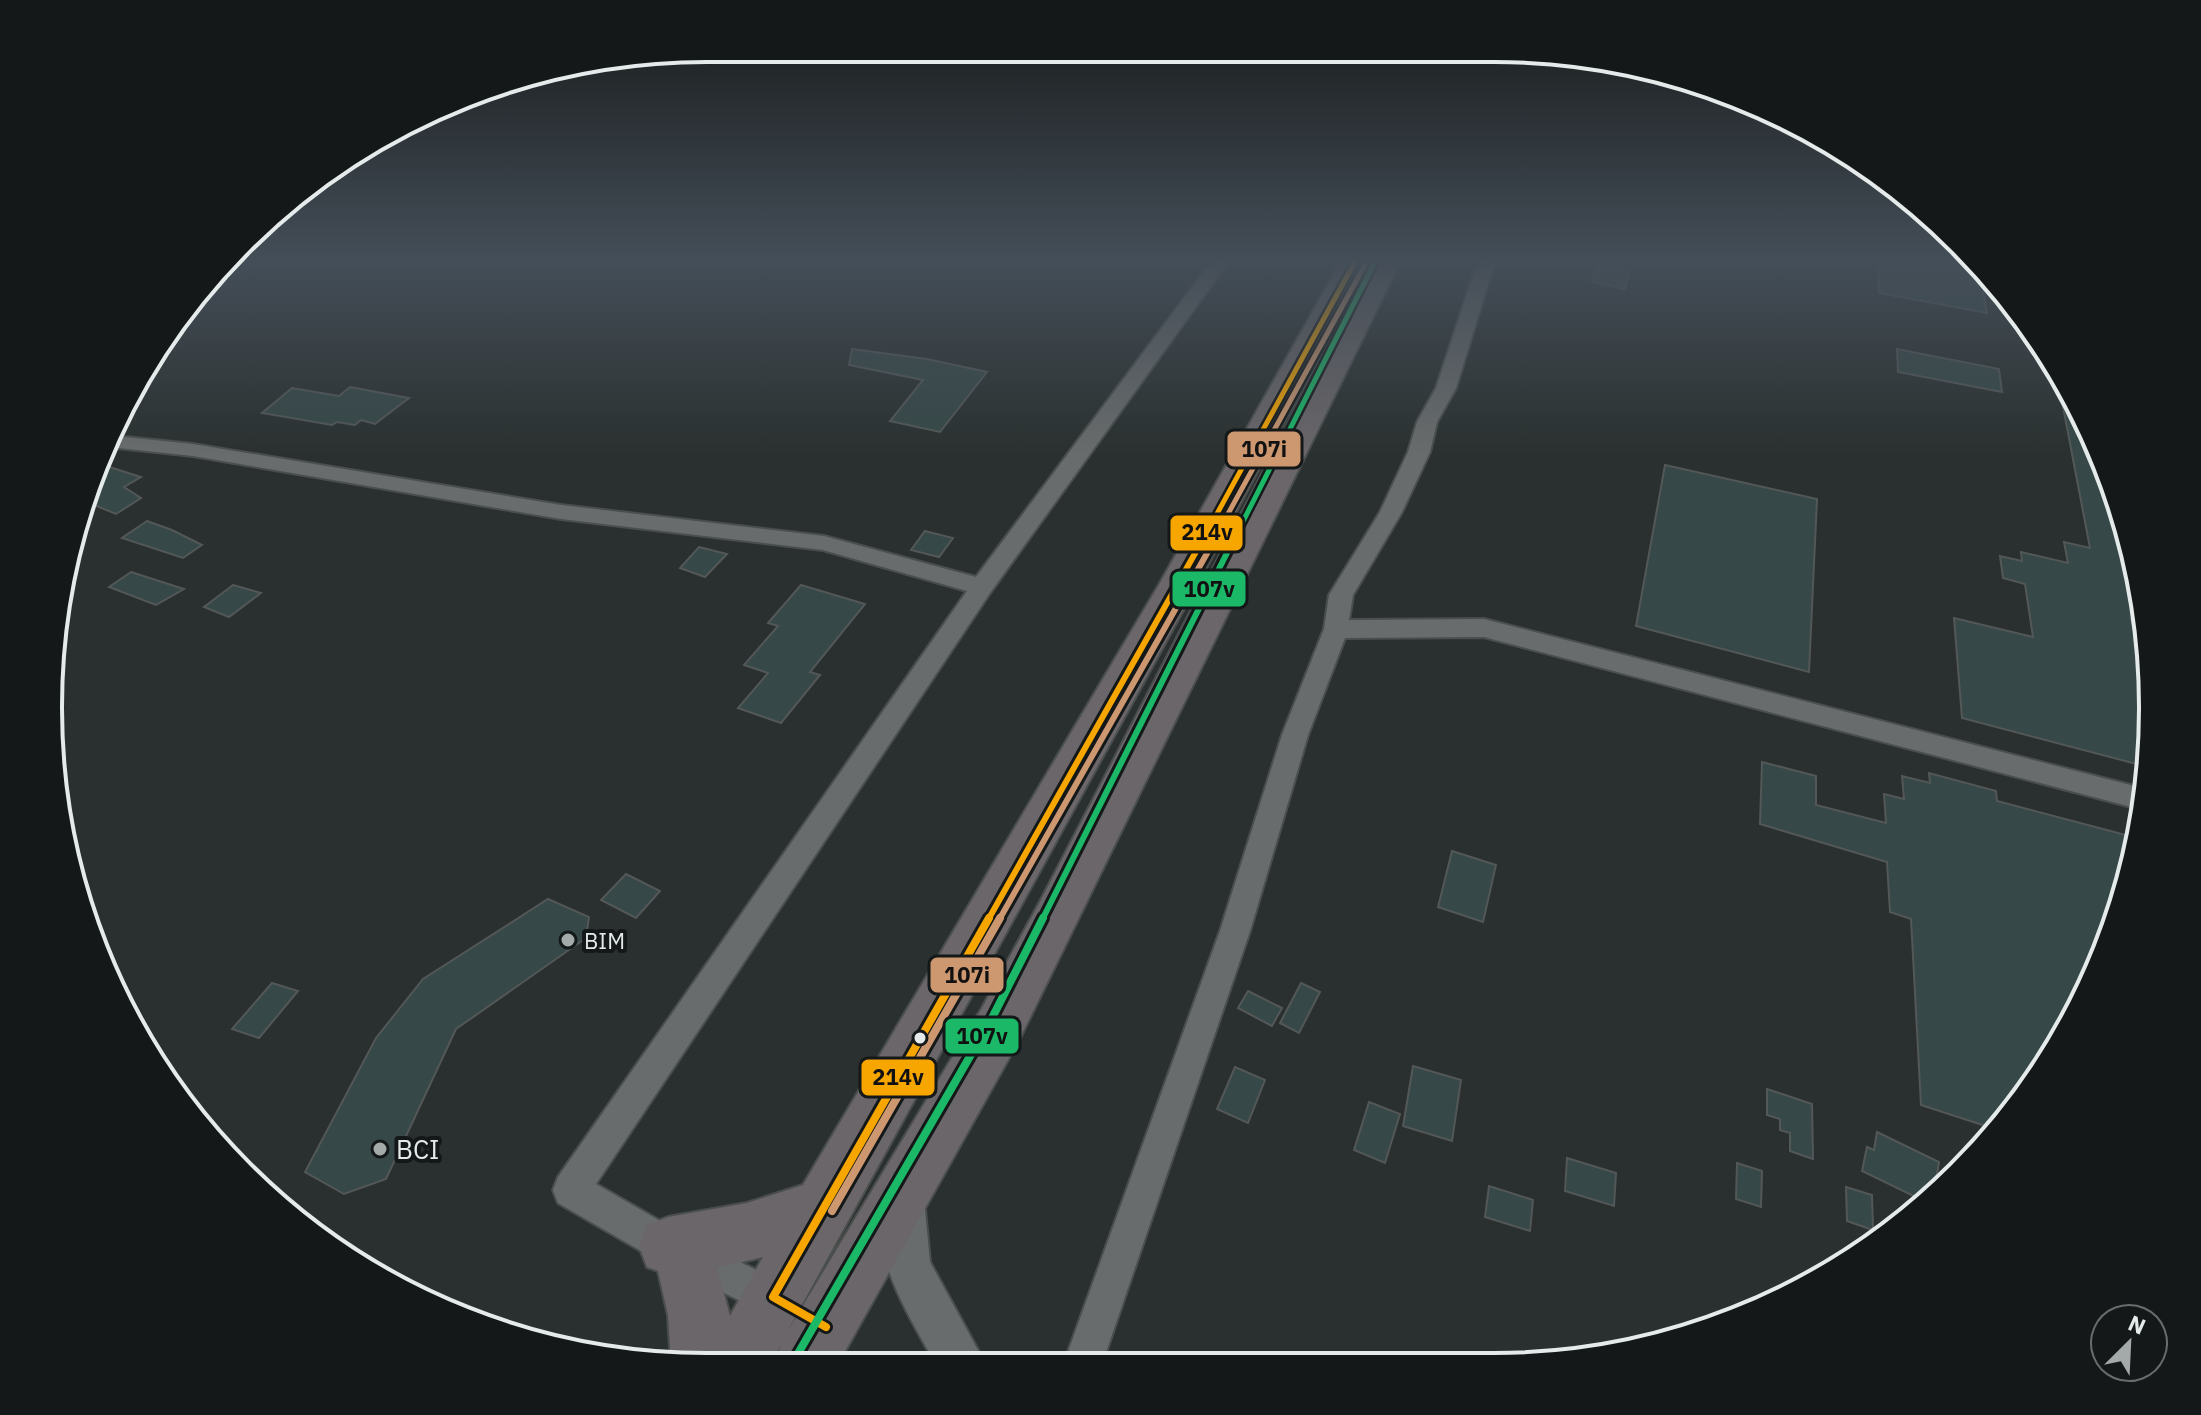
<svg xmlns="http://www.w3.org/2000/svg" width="2201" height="1415" font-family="'IBM Plex Sans',sans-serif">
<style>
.building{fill:#364847;stroke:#535757;stroke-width:2}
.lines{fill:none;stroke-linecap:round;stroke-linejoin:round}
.minor-casing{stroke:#4a4e4d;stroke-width:4}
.tertiary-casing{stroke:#4a4e4d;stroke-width:4}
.trunk-casing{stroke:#4a4e4d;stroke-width:4}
.minor{fill:#696c6c;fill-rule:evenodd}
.tertiary{fill:#696c6c;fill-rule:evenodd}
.trunk{fill:#6a6669;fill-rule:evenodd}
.bus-1-far2-casing{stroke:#141818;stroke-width:10}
.bus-1-far1-casing{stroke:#141818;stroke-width:12}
.bus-1-casing{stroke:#141818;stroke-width:14}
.bus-2-far2-casing{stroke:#141818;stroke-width:10}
.bus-2-far1-casing{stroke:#141818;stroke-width:12}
.bus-2-casing{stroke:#141818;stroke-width:14}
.bus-3-far2-casing{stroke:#141818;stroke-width:10}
.bus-3-far1-casing{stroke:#141818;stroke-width:12}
.bus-3-casing{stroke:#141818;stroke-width:14}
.bus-1-far2{stroke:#f7a600;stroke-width:5}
.bus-1-far1{stroke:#f7a600;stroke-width:6}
.bus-1{stroke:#f7a600;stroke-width:8}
.bus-2-far2{stroke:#cd976f;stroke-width:5}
.bus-2-far1{stroke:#cd976f;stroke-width:6}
.bus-2{stroke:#cd976f;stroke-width:8}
.bus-3-far2{stroke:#1ab867;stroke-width:5}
.bus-3-far1{stroke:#1ab867;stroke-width:6}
.bus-3{stroke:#1ab867;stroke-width:8}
.poi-dot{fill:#a4aaa9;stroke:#141818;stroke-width:3}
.bus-dot{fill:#e5ebeb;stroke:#141818;stroke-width:3}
.labels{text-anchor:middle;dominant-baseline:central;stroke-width:8;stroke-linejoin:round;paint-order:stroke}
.poi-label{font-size:22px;fill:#e5ebeb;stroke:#141818;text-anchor:start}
.near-poi-label{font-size:26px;fill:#e5ebeb;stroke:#141818;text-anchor:start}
.rim{fill:none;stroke:#e5ebeb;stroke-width:4}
.line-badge{stroke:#141818;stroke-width:3}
.pale-badge-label{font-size:22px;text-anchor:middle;font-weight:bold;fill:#111}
</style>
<rect width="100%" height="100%" fill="#2a302f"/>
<g class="building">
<polygon points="1878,258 1971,258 1978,265 1987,313 1879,293"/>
<polygon points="1598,263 1630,269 1625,289 1592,282"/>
<polygon points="852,349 927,359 987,372 940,432 890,421 923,380 849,365"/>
<polygon points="1897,349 1999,369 2002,392 1898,372"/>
<polygon points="2056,370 2085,415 2130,536 2145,623 2131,619 2150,700 2148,767 1962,718 1954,618 2033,637 2025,584 2003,578 2000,556 2022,561 2021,552 2068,563 2064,542 2090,548"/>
<polygon points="350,387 409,398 375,424 361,420 355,425 337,422 332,425 262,413 292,388 339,396"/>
<polygon points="100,464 141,477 124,487 141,498 116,514 82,500"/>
<polygon points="1665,465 1817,499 1809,672 1636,626"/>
<polygon points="147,521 172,530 202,545 183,558 122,538"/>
<polygon points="925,531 953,538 939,557 911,550"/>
<polygon points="699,547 727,554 705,577 680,568"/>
<polygon points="131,572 184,589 156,605 109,587"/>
<polygon points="233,585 261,593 229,617 204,607"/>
<polygon points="801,585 865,604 810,672 820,675 781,723 738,708 768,673 744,665 778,626 768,623"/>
<polygon points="1762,762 1816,776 1816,805 1886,823 1884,794 1904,799 1902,776 1930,783 1929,773 1996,791 1997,801 2137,838 2118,919 2065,1037 1998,1130 1921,1105 1911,919 1890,912 1887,862 1760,824"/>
<polygon points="1452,851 1496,865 1483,922 1438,907"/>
<polygon points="626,874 660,891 636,918 601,900"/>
<polygon points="548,899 589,917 586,938 456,1029 386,1179 344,1194 305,1172 376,1038 423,979"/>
<polygon points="272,983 298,991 259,1038 232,1029"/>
<polygon points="1301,983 1320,992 1299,1033 1280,1023"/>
<polygon points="1248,991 1282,1008 1272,1026 1238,1008"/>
<polygon points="1413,1066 1461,1080 1452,1141 1403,1126"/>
<polygon points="1235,1067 1265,1080 1248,1123 1217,1109"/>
<polygon points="1767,1089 1812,1104 1813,1159 1790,1151 1790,1133 1780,1130 1780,1119 1767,1115"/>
<polygon points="1369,1102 1400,1114 1385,1163 1354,1150"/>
<polygon points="1877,1132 1939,1162 1936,1181 1944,1184 1926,1202 1862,1171 1867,1147 1874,1150"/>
<polygon points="1567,1158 1616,1173 1614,1206 1565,1191"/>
<polygon points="1737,1163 1762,1171 1761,1207 1736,1199"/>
<polygon points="1489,1186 1533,1200 1530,1231 1485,1217"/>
<polygon points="1846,1187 1872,1195 1873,1230 1847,1221"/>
</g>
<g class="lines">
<g class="minor-casing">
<g id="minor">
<polygon points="1214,258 1231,258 990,593 596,1184 681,1233 791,1287 797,1300 791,1313 778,1319 765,1313 655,1259 558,1203 553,1190 558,1177 967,591 823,550 561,519 193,456 109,447 115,436 193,444 561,505 824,536 976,577"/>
<polygon points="1479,258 1496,258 1456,388 1437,422 1430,452 1402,512 1353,595 1349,620 1484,619 2146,789 2143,810 1484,637 1345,638 1308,735 1250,931 1102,1364 1064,1363 1220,931 1282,735 1324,629 1329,595 1380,512 1408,452 1417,422 1436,388"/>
</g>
</g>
<g class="tertiary-casing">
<path id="tertiary" d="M902 1178 917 1185 924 1200 930 1262 985 1363H935C907 1312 862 1244 887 1185Z"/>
</g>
<g class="trunk-casing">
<path id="trunk" d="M1343 258H1371L1198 583 787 1332 982 1008 1042 898 1374 258H1402L1018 1042 839 1362H774L781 1345 772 1362H671L668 1315 658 1271 647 1267 639 1246 647 1225 668 1217 747 1203 803 1185 1160 583ZM763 1257 730 1316 717 1268Z"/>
</g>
<use href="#minor" class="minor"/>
<use href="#tertiary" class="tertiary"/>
<use href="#trunk" class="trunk"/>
<g class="bus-1-far2-casing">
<polyline id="bus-1-far2" points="1201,543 1357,258"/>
</g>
<g class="bus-1-far1-casing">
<polyline id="bus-1-far1" points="988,920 1202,541"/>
</g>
<g class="bus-1-casing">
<polyline id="bus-1" points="826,1327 773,1297 989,918"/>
</g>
<g class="bus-2-far2-casing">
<polyline id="bus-2-far2" points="1212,543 1366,263"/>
</g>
<g class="bus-2-far1-casing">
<polyline id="bus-2-far1" points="999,920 1214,541"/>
</g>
<g class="bus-2-casing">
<polyline id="bus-2" points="832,1211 1000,918"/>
</g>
<g class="bus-3-far2-casing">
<polyline id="bus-3-far2" points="1232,543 1377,258"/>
</g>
<g class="bus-3-far1-casing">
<polyline id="bus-3-far1" points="1042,920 1233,541"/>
</g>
<g class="bus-3-casing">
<polyline id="bus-3" points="796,1357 991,1020 1043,918"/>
</g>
<use href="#bus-1-far2" class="bus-1-far2"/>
<use href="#bus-1-far1" class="bus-1-far1"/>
<use href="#bus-1" class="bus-1"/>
<use href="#bus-2-far2" class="bus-2-far2"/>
<use href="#bus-2-far1" class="bus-2-far1"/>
<use href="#bus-2" class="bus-2"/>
<use href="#bus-3-far2" class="bus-3-far2"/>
<use href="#bus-3-far1" class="bus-3-far1"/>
<use href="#bus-3" class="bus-3"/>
</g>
<linearGradient id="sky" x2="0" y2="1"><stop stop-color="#171a1a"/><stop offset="0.57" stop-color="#444e58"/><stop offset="1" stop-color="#444e58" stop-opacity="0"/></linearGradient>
<rect width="2201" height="456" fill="url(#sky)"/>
<g class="poi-dot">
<circle cx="568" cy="940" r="8"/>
<circle cx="380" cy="1149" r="8"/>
</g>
<circle class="bus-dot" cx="920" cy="1038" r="7"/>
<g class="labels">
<g class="poi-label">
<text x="584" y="940">BIM</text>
</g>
<g class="near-poi-label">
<text x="396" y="1149">BCI</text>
</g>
</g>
<path d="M0 0H2201V1415H0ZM707 62H1494A645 645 0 0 1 2139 707V708A645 645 0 0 1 1494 1353H707A645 645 0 0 1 62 708V707A645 645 0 0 1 707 62Z" fill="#141818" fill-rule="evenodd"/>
<path class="rim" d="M707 62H1494A645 645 0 0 1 2139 707V708A645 645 0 0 1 1494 1353H707A645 645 0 0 1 62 708V707A645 645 0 0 1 707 62Z"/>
<g class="line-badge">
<rect x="1226" y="430" width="76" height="38" rx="8" fill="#cd976f"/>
<rect x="1169" y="514" width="75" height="38" rx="8" fill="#f7a600"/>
<rect x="1171" y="570" width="76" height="38" rx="8" fill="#1ab867"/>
<rect x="929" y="956" width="76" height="38" rx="8" fill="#cd976f"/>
<rect x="944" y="1017" width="76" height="38" rx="8" fill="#1ab867"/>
<rect x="860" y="1058" width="76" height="39" rx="8" fill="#f7a600"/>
</g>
<g class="pale-badge-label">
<text x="1264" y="457">107i</text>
<text x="1207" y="540">214v</text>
<text x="1209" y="597">107v</text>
<text x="967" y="983">107i</text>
<text x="982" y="1044">107v</text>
<text x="898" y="1085">214v</text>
</g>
<g transform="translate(2129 1343) rotate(24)"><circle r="38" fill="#141818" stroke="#686c6c" stroke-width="2"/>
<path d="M0-6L14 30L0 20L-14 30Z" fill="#a4aaa9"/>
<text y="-12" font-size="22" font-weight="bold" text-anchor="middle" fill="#e5ebeb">N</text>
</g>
</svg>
